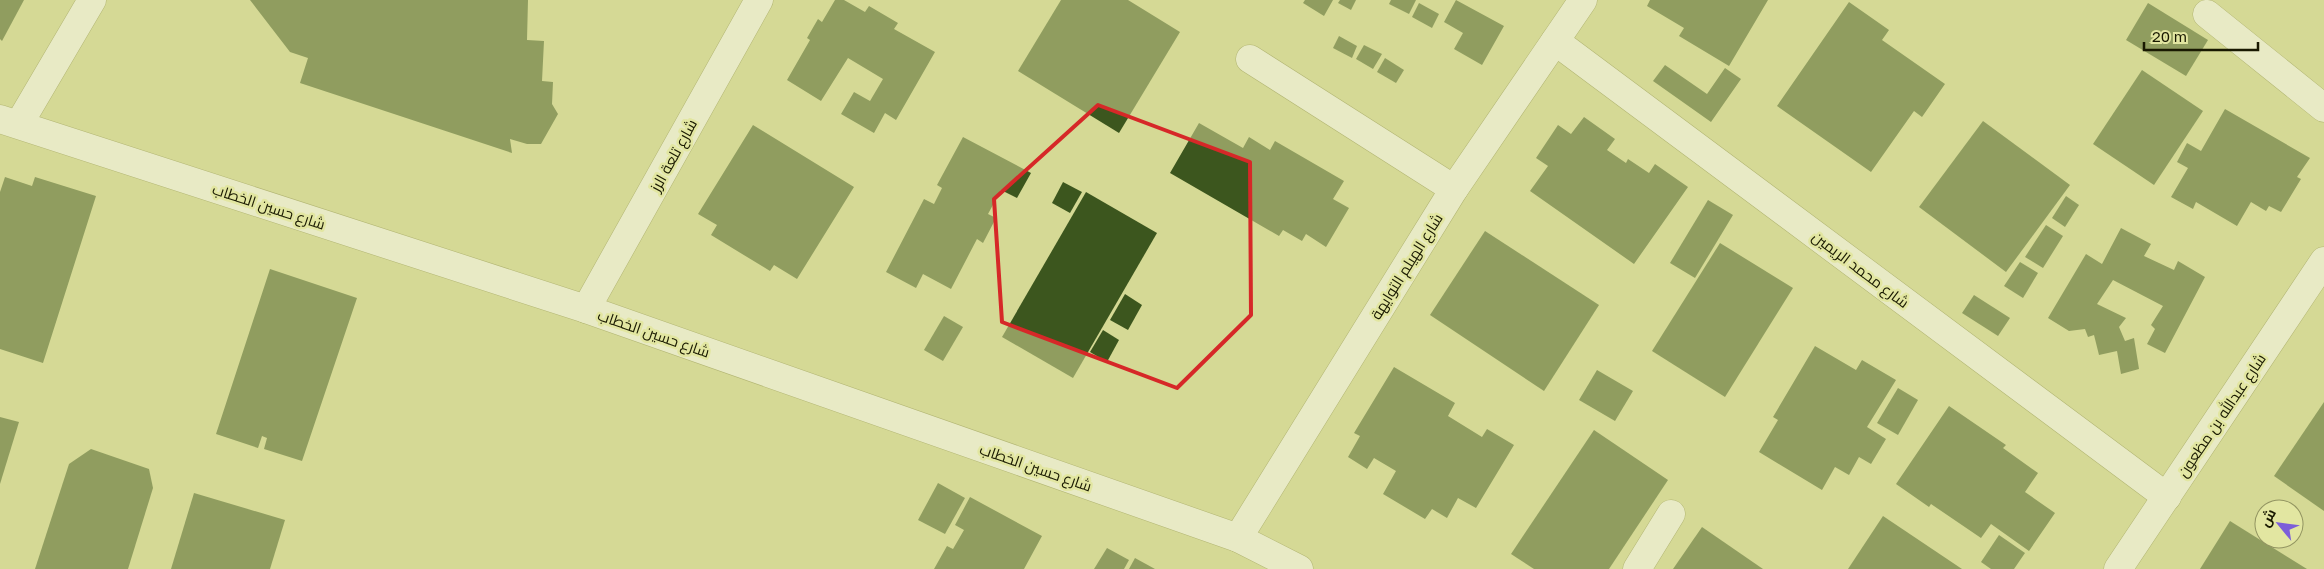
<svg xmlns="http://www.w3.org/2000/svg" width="2324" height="569" font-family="'Golos Text',Cairo,sans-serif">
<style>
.building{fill:#3c561e}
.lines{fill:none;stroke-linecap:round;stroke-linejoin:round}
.minor-casing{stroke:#898c4a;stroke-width:29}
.minor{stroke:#fff;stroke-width:28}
.marked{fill:none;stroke:#d62828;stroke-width:4;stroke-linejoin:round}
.labels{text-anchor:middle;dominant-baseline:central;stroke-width:5;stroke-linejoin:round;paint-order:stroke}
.street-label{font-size:15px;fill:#191901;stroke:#e2e6a1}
</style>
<rect width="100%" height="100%" fill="#d5d995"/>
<g class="building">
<polygon points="0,0 24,0 2,41 0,39"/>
<polygon points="250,0 528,0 527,40 544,41 542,81 553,82 552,104 558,114 541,144 527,144 510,139 512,153 300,83 308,58 290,52"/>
<polygon points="835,0 844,0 865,12 869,6 898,23 894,29 935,52 896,120 885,113 874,133 841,114 854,92 870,101 883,79 848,58 821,101 787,80 810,40 807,38 818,19 822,22"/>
<polygon points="1061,0 1128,0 1180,32 1119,133 1018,71"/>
<polygon points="1305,0 1333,0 1324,16 1303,3"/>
<polygon points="1340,0 1356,0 1351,10 1338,3"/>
<polygon points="1391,0 1416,0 1409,14 1389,4"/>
<polygon points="1456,0 1504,26 1482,65 1454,49 1463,33 1444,22"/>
<polygon points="1650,0 1768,0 1729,66 1679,36 1684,28 1647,6"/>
<polygon points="1849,2 1889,30 1882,40 1945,84 1922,117 1914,111 1871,172 1777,106"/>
<polygon points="1419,3 1439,14 1432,28 1412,17"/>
<polygon points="2148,3 2208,40 2186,76 2126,40"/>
<polygon points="1339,36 1357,46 1352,58 1333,48"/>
<polygon points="1364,45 1382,54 1373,69 1356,59"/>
<polygon points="1385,58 1404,70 1396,83 1377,72"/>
<polygon points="1665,65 1707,94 1725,68 1741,79 1711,122 1653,81"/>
<polygon points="2142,70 2203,111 2154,185 2093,144"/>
<polygon points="2225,109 2310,158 2297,177 2301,179 2281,212 2269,206 2266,211 2251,202 2237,226 2196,202 2193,209 2171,197 2188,168 2177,162 2187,143 2201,151"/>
<polygon points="1584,117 1615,139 1607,150 1626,163 1628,159 1649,173 1655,164 1688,187 1634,264 1530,191 1548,166 1536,158 1558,125 1571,134"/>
<polygon points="1983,121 2070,185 2006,272 1919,207"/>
<polygon points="1199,123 1243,148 1249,137 1270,150 1275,141 1344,181 1333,199 1349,208 1326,247 1306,234 1302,241 1283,230 1279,236 1170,173"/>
<polygon points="753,125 854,187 797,279 774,265 770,271 711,235 717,225 698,214"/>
<polygon points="963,137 1031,173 1017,198 1001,190 988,214 996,218 983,243 977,239 951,289 923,274 916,288 886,272 924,199 934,204 942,188 937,185"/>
<polygon points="5,177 32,186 35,177 96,196 43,363 0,349 0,192"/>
<polygon points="1063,182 1082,192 1070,213 1052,203"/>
<polygon points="1086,192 1157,233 1073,378 1002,337"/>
<polygon points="2066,196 2079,205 2065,227 2052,218"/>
<polygon points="1708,200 1733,215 1695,278 1670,263"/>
<polygon points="2046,225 2063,236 2043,268 2025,257"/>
<polygon points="2121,228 2151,244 2144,256 2174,270 2178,261 2205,277 2165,353 2147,344 2155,329 2151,325 2163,306 2113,280 2097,304 2126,318 2119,327 2125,341 2134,338 2139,369 2121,374 2117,351 2099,355 2094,335 2088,337 2085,329 2069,331 2048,318 2086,254 2102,264"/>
<polygon points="1485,231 1599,305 1544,391 1430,315"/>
<polygon points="1720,243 1793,288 1725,397 1652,351"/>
<polygon points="2020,262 2038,273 2023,298 2004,286"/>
<polygon points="270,269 357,298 302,461 264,449 267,438 262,436 258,448 216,434"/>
<polygon points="1125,294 1142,305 1128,330 1110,320"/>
<polygon points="1974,295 2010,318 1998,336 1962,313"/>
<polygon points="944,316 963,327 943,361 924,350"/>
<polygon points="1103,330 1119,340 1107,362 1090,352"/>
<polygon points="1815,346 1856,370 1862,360 1896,380 1867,427 1886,439 1871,464 1859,457 1849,475 1835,467 1822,490 1759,452 1778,420 1773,417"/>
<polygon points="1394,367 1455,403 1448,416 1482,437 1487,429 1514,445 1476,508 1458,498 1447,518 1432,509 1425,519 1383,494 1396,471 1374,458 1367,469 1348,457 1360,436 1354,433"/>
<polygon points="1597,370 1633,391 1615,421 1579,400"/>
<polygon points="1898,388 1918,400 1898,435 1877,423"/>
<polygon points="2324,402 2324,511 2274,476"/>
<polygon points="1949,406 2006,445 2003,448 2038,473 2025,492 2055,513 2029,551 1991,524 1981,538 1931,504 1929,507 1896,484"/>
<polygon points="0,417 19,422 0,484"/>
<polygon points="1594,430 1668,480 1609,569 1534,569 1511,554"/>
<polygon points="91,449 149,469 153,488 128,569 35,569 69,464"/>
<polygon points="938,483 965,498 945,534 918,520"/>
<polygon points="194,493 285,520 270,569 171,569"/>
<polygon points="970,497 1042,536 1024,569 934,569 947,546 953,549 964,530 955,525"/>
<polygon points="1883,516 1962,569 1848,569"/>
<polygon points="2230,521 2307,569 2200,569"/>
<polygon points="1702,527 1763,569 1673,569"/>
<polygon points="1999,535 2025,553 2014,569 1991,569 1981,562"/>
<polygon points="1107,548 1129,560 1124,569 1094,569"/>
<polygon points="1135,558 1155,569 1129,569"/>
</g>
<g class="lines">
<g class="minor-casing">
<g id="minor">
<polyline points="2207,14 2324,108"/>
<polyline points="1555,41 2167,497"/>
<polyline points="1250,59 1454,189"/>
<polyline points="0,119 586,309 1238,538 1299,569"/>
<polyline points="19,124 92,0"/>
<polyline points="586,309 759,0"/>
<polyline points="1238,538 1454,189 1583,0"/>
<polyline points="1637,569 1671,514"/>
<polyline points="2118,569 2324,261"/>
</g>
</g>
<use href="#minor" class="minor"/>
</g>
<path d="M0 0H2324V569H0ZM1098 105 1250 162 1251 315 1177 388 1002 322 994 199Z" fill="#d5d995" fill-opacity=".55" fill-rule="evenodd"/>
<path class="marked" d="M1098 105 1250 162 1251 315 1177 388 1002 322 994 199Z"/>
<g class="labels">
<g class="street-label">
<text transform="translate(673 155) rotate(-61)">شارع تلعة الرز</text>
<text transform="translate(269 206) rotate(18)">شارع حسين الخطاب</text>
<text transform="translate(1406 266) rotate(-58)">شارع الهيلم التوايهة</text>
<text transform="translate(1861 269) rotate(37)">شارع محمد الريمين</text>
<text transform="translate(654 333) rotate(19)">شارع حسين الخطاب</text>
<text transform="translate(2221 415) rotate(-56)">شارع عبدالله بن مظعون</text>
<text transform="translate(1036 467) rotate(19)">شارع حسين الخطاب</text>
</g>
</g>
<g transform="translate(2279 524) rotate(299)"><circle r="24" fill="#e2e6a1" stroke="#929461"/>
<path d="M0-4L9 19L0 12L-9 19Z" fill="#7c5ed9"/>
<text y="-8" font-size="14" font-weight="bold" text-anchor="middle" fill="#191901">ش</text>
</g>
<path d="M2144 42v8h114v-8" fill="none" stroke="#191901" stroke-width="2.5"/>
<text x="2152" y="42" font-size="15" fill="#191901" stroke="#e2e6a1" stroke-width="4" paint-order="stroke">20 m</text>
</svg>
